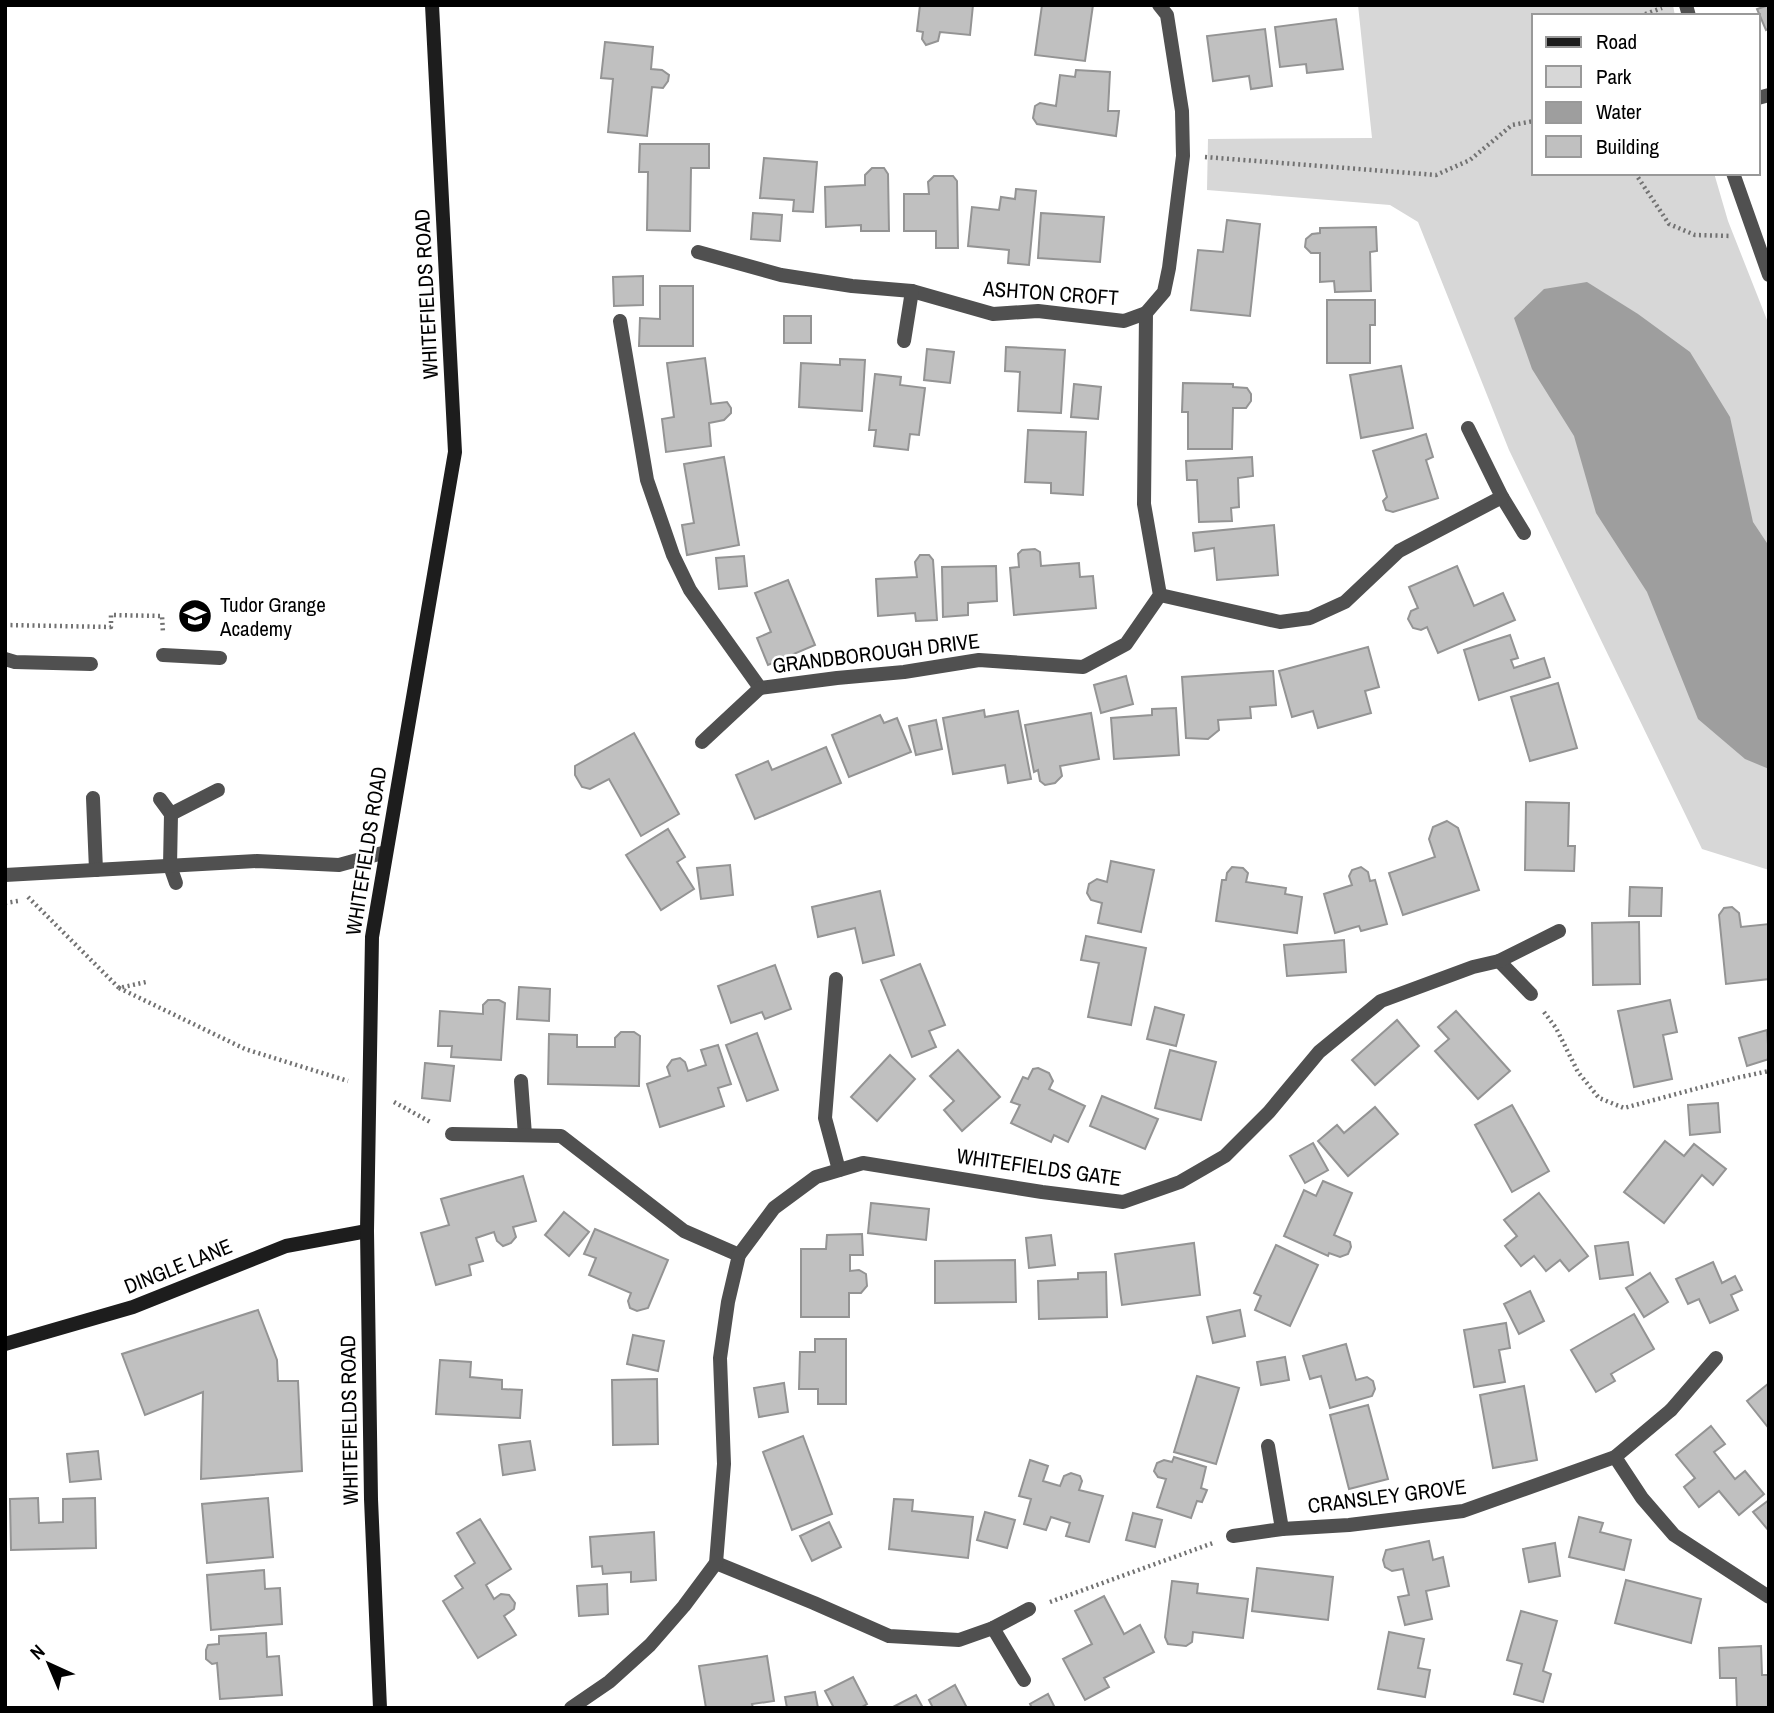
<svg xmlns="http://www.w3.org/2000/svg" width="1774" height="1713" font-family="'Archivo Narrow',sans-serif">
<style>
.green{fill:#d7d7d7}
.water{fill:#9e9e9e}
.building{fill:#c0c0c0;stroke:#949494;stroke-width:2}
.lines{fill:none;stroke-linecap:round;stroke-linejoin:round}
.path{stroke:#727272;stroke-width:4.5;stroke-dasharray:2 3.5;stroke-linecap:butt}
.lane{stroke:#505050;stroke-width:14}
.street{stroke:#505050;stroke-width:14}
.secondary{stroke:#1d1d1d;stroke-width:14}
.labels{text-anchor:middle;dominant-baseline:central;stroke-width:5;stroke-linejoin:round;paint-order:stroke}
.street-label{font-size:21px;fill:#000;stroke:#fff}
.poi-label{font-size:21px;fill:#000;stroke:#fff;text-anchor:start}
</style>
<rect width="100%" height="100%" fill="#fff"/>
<polygon class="green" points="1358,5 1673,5 1675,16 1534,16 1534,173 1714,173 1728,221 1769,325 1769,870 1702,849 1509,450 1418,222 1390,205 1207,190 1208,139 1372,138"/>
<polygon class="water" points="1587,282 1638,314 1690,352 1730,417 1753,522 1769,546 1769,769 1745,759 1698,719 1647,592 1596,513 1574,436 1532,369 1514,318 1544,289"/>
<g class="building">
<polygon points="920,5 973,5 970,35 940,32 938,41 926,45 922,39 923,32 917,31"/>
<polygon points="1042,5 1093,5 1085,61 1035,55"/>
<polygon points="1769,5 1769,28 1766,30 1757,9"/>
<polygon points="1336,19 1343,69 1307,73 1306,64 1280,67 1275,27"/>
<polygon points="1265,29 1272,86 1251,89 1249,76 1213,81 1207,36"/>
<polygon points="605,42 653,47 651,69 662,70 669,75 668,81 663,88 652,87 647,136 608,132 613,79 601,78"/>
<polygon points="1076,70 1110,72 1108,111 1119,111 1116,136 1037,124 1033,118 1035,106 1040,103 1056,106 1060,75 1075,77"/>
<polygon points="640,144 709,144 709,168 691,168 690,231 647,230 648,172 639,172"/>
<polygon points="764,158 817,162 813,212 793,211 794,200 760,198"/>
<polygon points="872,168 884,168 888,174 889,231 861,231 861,225 826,227 825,187 865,185 865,175"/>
<polygon points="934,176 953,176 957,181 958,248 936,248 936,231 904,231 904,194 929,194 928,182"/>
<polygon points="1016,189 1036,191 1029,265 1008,263 1009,250 968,246 972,207 999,210 1001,197 1015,199"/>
<polygon points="753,213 782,215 780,241 751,239"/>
<polygon points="1041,213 1104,217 1100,262 1038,258"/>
<polygon points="1227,220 1260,224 1250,316 1191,310 1198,250 1223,252"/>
<polygon points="1376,227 1377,251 1370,252 1371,291 1335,292 1334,281 1320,282 1320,253 1311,253 1305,247 1306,239 1312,234 1320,233 1320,228"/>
<polygon points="643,276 643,305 614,306 613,277"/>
<polygon points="660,286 693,286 693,346 639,346 640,318 660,319"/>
<polygon points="1327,300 1375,300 1375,325 1370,325 1370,363 1327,363"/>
<rect x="784" y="316" width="27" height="27"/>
<polygon points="1006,347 1065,350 1061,413 1018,411 1020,372 1005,371"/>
<polygon points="927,349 954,352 950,383 924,380"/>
<polygon points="705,358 711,404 727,402 731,408 731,413 724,420 709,423 711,446 666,452 662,419 674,417 667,363"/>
<polygon points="840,359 865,360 862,411 799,407 801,363 840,365"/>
<polygon points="1401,366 1413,428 1361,438 1350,375"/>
<polygon points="875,374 901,377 900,385 925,388 919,435 910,434 908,450 874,446 876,430 869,430"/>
<polygon points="1183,383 1233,384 1233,387 1247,388 1251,394 1251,401 1246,408 1233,408 1232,449 1188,449 1188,412 1182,412"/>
<polygon points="1074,384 1101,387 1098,419 1071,417"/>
<polygon points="1028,430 1086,432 1083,495 1051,493 1051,483 1025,482"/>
<polygon points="1426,434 1433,457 1426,460 1438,498 1393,512 1386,510 1383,501 1387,497 1373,451"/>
<polygon points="724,457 739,545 687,555 682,525 694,523 684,464"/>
<polygon points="1252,457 1253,476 1238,478 1239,507 1231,508 1232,521 1199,522 1197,480 1187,480 1186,461"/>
<polygon points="1274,525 1278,575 1217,580 1214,548 1195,551 1193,533"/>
<polygon points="1035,549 1040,552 1041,566 1079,563 1080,577 1093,576 1096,608 1014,615 1010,568 1019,567 1018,554 1022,550"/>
<polygon points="920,555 929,555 933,560 937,620 916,621 915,613 878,616 876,579 917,577 915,562"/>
<polygon points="744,556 747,586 719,589 716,558"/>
<polygon points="996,566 997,601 968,603 968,615 943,617 942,567"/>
<polygon points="1457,566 1474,606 1503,593 1515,620 1438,653 1427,627 1421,630 1413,628 1408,619 1411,611 1418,608 1409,587"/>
<polygon points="788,580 815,645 768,665 757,638 771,632 755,593"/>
<polygon points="1510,635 1518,658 1511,660 1514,668 1544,658 1550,677 1479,700 1464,650"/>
<polygon points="1368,647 1379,687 1365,691 1371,713 1318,728 1313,711 1292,717 1279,671"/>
<polygon points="1273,671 1276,705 1250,707 1251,718 1218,720 1219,730 1208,739 1186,738 1182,677"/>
<polygon points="1126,676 1133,704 1101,713 1094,685"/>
<polygon points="1558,683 1577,748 1530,761 1511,697"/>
<polygon points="1176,708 1179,755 1114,759 1111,718 1152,715 1152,709"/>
<polygon points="984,710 985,717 1018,711 1031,779 1008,783 1005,765 953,774 943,718"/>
<polygon points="1091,713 1099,759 1060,766 1062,776 1055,783 1045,785 1040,781 1038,770 1034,772 1025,725"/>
<polygon points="880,715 884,723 897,718 911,752 849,777 832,735"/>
<polygon points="936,720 942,749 916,755 909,726"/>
<polygon points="634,733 679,814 641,836 609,779 590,789 582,787 575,775 575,766"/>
<polygon points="826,747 841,783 755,819 736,775 768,761 772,770"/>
<polygon points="1526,802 1569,803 1568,846 1575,846 1574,871 1525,870"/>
<polygon points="1447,821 1458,828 1479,890 1403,915 1389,873 1435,857 1429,839 1433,827"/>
<polygon points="668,829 685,857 677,862 694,889 661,910 626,855"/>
<polygon points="1111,861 1154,870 1141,932 1098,923 1102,903 1091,900 1087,893 1089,884 1097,879 1107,882"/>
<polygon points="730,865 733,895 701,899 697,868"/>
<polygon points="1232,867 1243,868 1248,873 1246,882 1286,888 1285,894 1302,897 1297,933 1216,921 1222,880 1226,880 1227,873"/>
<polygon points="1361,867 1368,872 1370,881 1375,880 1387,924 1361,931 1359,926 1335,933 1324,894 1352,885 1349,876 1352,870"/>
<polygon points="1630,887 1662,888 1661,916 1629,916"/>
<polygon points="880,891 894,955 863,963 855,928 818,937 812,907"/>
<polygon points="1732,907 1739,913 1741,927 1769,924 1769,979 1726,984 1719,915 1724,908"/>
<polygon points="1639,922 1640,984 1593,985 1592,923"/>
<polygon points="1086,936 1146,948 1131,1025 1088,1017 1099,963 1081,960"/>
<polygon points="1344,940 1346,972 1287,976 1284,945"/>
<polygon points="920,964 945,1025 929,1031 936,1047 912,1057 881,980"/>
<polygon points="775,965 791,1009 765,1019 762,1012 731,1023 718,986"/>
<polygon points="519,987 550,989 549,1021 517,1019"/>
<polygon points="488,1000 499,1000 505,1003 501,1060 451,1057 452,1046 438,1046 440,1011 483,1014 483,1005"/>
<polygon points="1670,1000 1677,1032 1663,1035 1672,1079 1634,1087 1618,1011"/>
<polygon points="1155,1007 1184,1015 1176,1046 1147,1039"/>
<polygon points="1456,1011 1510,1071 1478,1099 1435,1051 1449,1039 1438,1027"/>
<polygon points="1397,1020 1419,1046 1375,1085 1352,1060"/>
<polygon points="1767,1030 1769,1059 1747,1066 1739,1038"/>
<polygon points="621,1032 634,1032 640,1036 639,1086 548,1084 549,1034 577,1035 577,1047 615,1047 615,1038"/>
<polygon points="757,1033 778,1090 747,1101 726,1045"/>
<polygon points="718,1045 731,1084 718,1088 724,1106 660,1127 647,1084 670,1076 667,1067 672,1060 680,1058 685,1062 688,1071 706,1065 701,1050"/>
<polygon points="958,1050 1000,1097 962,1131 944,1110 954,1101 930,1076"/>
<polygon points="1170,1050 1216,1062 1201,1120 1155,1108"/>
<polygon points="890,1055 915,1079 877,1121 851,1097"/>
<polygon points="425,1063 454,1066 450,1101 422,1098"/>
<polygon points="1038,1068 1049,1073 1053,1081 1049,1089 1085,1106 1068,1142 1054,1135 1051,1142 1011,1123 1020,1105 1011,1102 1023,1077 1028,1079 1033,1069"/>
<polygon points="1102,1096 1158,1119 1145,1149 1090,1126"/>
<polygon points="1718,1103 1720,1132 1690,1135 1688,1105"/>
<polygon points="1512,1105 1549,1171 1512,1192 1475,1125"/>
<polygon points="1375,1107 1398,1134 1348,1176 1318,1141 1337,1125 1344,1133"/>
<polygon points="1665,1141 1684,1156 1694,1144 1726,1169 1713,1185 1702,1175 1664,1223 1624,1192"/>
<polygon points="1313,1143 1328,1170 1305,1183 1290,1156"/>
<polygon points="523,1176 536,1221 513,1227 516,1237 511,1243 503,1246 497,1241 494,1232 476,1238 483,1261 469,1265 471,1275 436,1285 421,1233 449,1225 441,1199"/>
<polygon points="1323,1181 1352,1193 1334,1235 1350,1242 1351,1247 1348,1254 1340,1257 1329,1253 1328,1256 1284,1236 1304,1190 1316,1196"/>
<polygon points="1539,1193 1588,1256 1569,1271 1560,1260 1546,1271 1534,1256 1521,1266 1505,1246 1517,1236 1504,1220"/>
<polygon points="871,1203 929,1209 926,1240 868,1233"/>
<polygon points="564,1212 589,1232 569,1256 545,1235"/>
<polygon points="595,1229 668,1260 648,1308 637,1311 630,1308 628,1301 631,1293 589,1275 596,1258 584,1254"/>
<polygon points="862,1234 863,1255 850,1255 850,1271 859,1270 866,1274 867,1286 861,1293 849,1293 849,1317 801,1317 801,1249 826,1249 827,1235"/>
<polygon points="1051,1235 1055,1265 1029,1268 1026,1238"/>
<polygon points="1628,1242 1633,1275 1600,1279 1595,1246"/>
<polygon points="1194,1243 1200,1295 1122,1305 1115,1254"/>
<polygon points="1276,1245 1318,1265 1290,1326 1255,1310 1261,1296 1254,1293"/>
<polygon points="1015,1260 1016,1302 935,1303 935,1261"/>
<polygon points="1713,1262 1722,1283 1735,1276 1742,1290 1731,1295 1738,1310 1710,1323 1699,1299 1688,1304 1676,1279"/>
<polygon points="1106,1272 1107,1317 1039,1319 1038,1281 1078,1279 1078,1273"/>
<polygon points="1650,1273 1668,1302 1644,1317 1626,1288"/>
<polygon points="1530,1291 1544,1321 1519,1334 1504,1304"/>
<polygon points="258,1310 277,1360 278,1381 298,1381 302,1471 201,1479 203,1392 145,1415 122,1354"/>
<polygon points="1240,1310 1245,1336 1213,1343 1207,1317"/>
<polygon points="1634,1314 1654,1349 1611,1374 1615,1381 1596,1392 1571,1350"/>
<polygon points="1506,1323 1510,1348 1499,1350 1505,1382 1474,1387 1464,1330"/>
<polygon points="633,1335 664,1341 658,1371 627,1364"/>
<polygon points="815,1339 846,1339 846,1404 818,1404 818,1389 799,1389 800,1352 815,1352"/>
<polygon points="1346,1344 1356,1380 1367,1377 1373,1381 1375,1389 1372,1396 1330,1408 1321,1376 1310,1379 1303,1356"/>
<polygon points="1285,1357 1289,1380 1261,1385 1257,1362"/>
<polygon points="440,1360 471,1362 470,1377 502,1380 502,1389 522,1390 520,1418 436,1414"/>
<polygon points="1197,1376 1239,1388 1216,1464 1174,1452"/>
<polygon points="657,1379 658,1444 613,1445 612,1380"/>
<polygon points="784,1383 788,1412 759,1417 754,1388"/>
<polygon points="1769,1383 1769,1424 1767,1426 1747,1401"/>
<polygon points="1524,1386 1537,1460 1493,1468 1480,1395"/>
<polygon points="1368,1405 1388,1479 1349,1489 1330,1415"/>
<polygon points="1711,1426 1725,1444 1714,1452 1735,1479 1745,1471 1764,1494 1739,1515 1719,1491 1699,1507 1684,1487 1695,1478 1676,1455"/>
<polygon points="803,1436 832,1514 792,1530 763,1452"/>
<polygon points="530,1441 535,1470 503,1475 499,1445"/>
<polygon points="98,1451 101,1479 70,1482 67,1454"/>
<polygon points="1174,1457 1206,1467 1201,1488 1207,1490 1202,1502 1197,1501 1191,1518 1157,1507 1166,1479 1158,1477 1154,1471 1157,1463 1164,1460 1172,1462"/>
<polygon points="1030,1460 1048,1466 1043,1481 1060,1486 1064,1476 1071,1473 1080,1476 1082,1481 1079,1490 1103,1496 1089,1542 1066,1536 1070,1523 1051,1517 1046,1530 1024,1524 1031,1499 1019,1496"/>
<polygon points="38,1498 39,1523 63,1522 63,1499 95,1498 96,1548 11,1550 10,1499"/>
<polygon points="268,1498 273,1557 207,1563 202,1504"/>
<polygon points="894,1499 913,1500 912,1511 973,1517 968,1558 889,1549"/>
<polygon points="1769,1500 1769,1531 1753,1512"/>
<polygon points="985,1512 1015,1520 1007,1548 977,1540"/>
<polygon points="1133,1513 1162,1520 1155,1547 1126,1540"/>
<polygon points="1579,1517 1603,1523 1600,1532 1631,1540 1624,1570 1569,1557"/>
<polygon points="480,1519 511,1569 486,1585 494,1599 501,1594 509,1595 515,1603 514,1609 504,1616 516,1635 478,1658 443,1601 463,1588 455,1576 475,1563 457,1533"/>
<polygon points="829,1522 841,1547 812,1561 800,1536"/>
<polygon points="654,1532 656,1580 631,1582 631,1572 603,1574 602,1566 592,1567 590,1537"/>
<polygon points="1429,1541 1433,1560 1443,1557 1449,1586 1426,1591 1432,1619 1405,1625 1398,1597 1409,1595 1403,1569 1392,1571 1385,1567 1383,1560 1386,1550"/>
<polygon points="1555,1543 1560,1576 1529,1582 1523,1549"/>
<polygon points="1257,1568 1333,1577 1328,1620 1252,1611"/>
<polygon points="264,1570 265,1589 280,1588 282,1624 211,1630 207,1575"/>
<polygon points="1626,1580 1701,1599 1691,1643 1615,1623"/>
<polygon points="1172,1581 1198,1584 1197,1593 1248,1599 1243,1638 1193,1632 1192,1642 1186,1646 1168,1644 1165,1637"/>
<polygon points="607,1584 608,1614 579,1616 577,1586"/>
<polygon points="1104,1596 1124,1634 1140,1625 1154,1652 1104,1678 1109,1687 1085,1700 1063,1659 1092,1644 1075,1611"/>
<polygon points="1521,1611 1557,1621 1543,1671 1551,1674 1543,1702 1514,1694 1522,1664 1507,1660"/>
<polygon points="1389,1632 1424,1639 1418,1668 1430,1670 1425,1697 1378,1689"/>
<polygon points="266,1633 267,1657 279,1656 282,1695 220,1699 217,1663 212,1664 206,1659 206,1650 208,1645 219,1644 219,1636"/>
<polygon points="1761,1646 1762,1675 1769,1675 1768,1708 1737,1708 1736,1678 1720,1678 1719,1648"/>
<polygon points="767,1656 774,1701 752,1704 753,1708 706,1708 699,1666"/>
<polygon points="853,1677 867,1704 860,1708 834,1708 825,1691"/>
<polygon points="955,1685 967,1708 933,1708 929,1700"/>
<polygon points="815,1692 818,1708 787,1708 785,1697"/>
<polygon points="1048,1694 1055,1708 1032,1708 1030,1704"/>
<polygon points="916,1695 923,1708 893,1707"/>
</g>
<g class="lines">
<g class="path">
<polyline points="1640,16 1662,8"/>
<polyline points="1205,157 1436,175 1470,160 1512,125 1534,121"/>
<polyline points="1635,173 1669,224 1695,235 1731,236"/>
<polyline points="5,625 111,627 111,615 162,616 163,633"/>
<polyline points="28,897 119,988 146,982"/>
<polyline points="5,903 18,901"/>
<polyline points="119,988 245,1049 348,1081"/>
<polyline points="1544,1012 1556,1028 1578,1072 1599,1098 1624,1108 1736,1078 1769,1071"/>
<polyline points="394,1102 432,1123"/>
<polyline points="1050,1602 1213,1543"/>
</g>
<g class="lane">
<polyline points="163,655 220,658"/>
<polyline points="5,659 15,662 91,664"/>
<polyline points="93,798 96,870"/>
<polyline points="160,799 171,814 170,866 176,883"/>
<polyline points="171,814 218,790"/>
<polyline points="5,875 257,861 339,865 386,852"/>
<polyline points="836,979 825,1118 839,1170"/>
<polyline points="1671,1410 1716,1358"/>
</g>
<g class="street">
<polyline points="1686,5 1689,16"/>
<polyline points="1758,98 1769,95"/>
<polyline points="1733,173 1769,275"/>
<polyline points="698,252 781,275 852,286 912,291 993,314 1038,311 1124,321 1146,313"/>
<polyline points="620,321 647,480 673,555 690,590 760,688 837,678 904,672 979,660 1083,667 1126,644 1160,595 1144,504 1146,313 1164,292 1169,268 1183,156 1182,111 1167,15 1159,5"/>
<polyline points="904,341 912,291"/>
<polyline points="1502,497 1524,533"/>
<polyline points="1160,595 1280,622 1310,618 1345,602 1399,551 1502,497 1468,428"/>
<polyline points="702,742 760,688"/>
<polyline points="1499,961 1531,994"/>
<polyline points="521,1081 525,1135"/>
<polyline points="452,1134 561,1136 684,1231 739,1255"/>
<polyline points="1268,1446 1282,1529"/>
<polyline points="1615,1457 1671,1410"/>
<polyline points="1233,1536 1282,1529 1349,1525 1463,1511 1615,1457 1642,1498 1674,1535 1769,1597"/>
<polyline points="716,1563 814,1603 889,1636 959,1640 993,1628 1029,1609"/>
<polyline points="993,1628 1024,1680"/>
<polyline points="571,1708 609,1682 650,1645 684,1606 716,1563 724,1464 720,1358 728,1302 739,1255 774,1208 816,1177 863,1163 1042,1192 1123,1202 1180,1182 1225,1156 1269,1112 1319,1052 1381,1001 1473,967 1499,961 1559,931"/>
</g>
<g class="secondary">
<polyline points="5,1344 133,1307 286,1246 367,1231"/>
<polyline points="380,1708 371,1499 367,1231 372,937 455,452 432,5"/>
</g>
</g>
<defs>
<g id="school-disc" transform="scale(1.75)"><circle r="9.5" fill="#000" stroke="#fff"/><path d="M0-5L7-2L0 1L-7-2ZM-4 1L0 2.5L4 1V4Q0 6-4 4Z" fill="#fff"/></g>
</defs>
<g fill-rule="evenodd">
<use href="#school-disc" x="195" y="616"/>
</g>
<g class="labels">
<g class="street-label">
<text transform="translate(1051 293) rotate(4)">ASHTON CROFT</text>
<text transform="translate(426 294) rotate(-93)">WHITEFIELDS ROAD</text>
<text transform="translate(876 653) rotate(-7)">GRANDBOROUGH DRIVE</text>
<text transform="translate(366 851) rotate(-81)">WHITEFIELDS ROAD</text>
<text transform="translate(1039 1167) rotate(8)">WHITEFIELDS GATE</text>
<text transform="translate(178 1266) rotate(-22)">DINGLE LANE</text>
<text transform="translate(349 1420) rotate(-91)">WHITEFIELDS ROAD</text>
<text transform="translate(1387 1496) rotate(-7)">CRANSLEY GROVE</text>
</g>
<g class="poi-label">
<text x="220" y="604">Tudor Grange<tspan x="220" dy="24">Academy</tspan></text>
</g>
</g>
<rect width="1774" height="1713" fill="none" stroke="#000000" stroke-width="14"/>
<rect x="1532" y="14" width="228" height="161" fill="#ffffff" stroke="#999999" stroke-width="2"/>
<rect x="1546" y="37" width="35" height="10" fill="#1d1d1d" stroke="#999999" stroke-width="2"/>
<text x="1596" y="49" font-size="21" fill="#000000">Road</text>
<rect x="1546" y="66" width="35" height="21" fill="#d7d7d7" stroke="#999999" stroke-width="2"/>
<text x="1596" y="84" font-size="21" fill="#000000">Park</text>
<rect x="1546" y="102" width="35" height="21" fill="#9e9e9e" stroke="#999999" stroke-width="2"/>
<text x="1596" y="119" font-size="21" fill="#000000">Water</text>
<rect x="1546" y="136" width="35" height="21" fill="#c0c0c0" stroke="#999999" stroke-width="2"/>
<text x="1596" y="154" font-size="21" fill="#000000">Building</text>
<g transform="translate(49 1664) rotate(316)" stroke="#ffffff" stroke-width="5" paint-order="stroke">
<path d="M0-5L12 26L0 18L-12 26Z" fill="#000000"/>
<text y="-10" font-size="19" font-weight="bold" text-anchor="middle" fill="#000000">N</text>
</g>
</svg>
